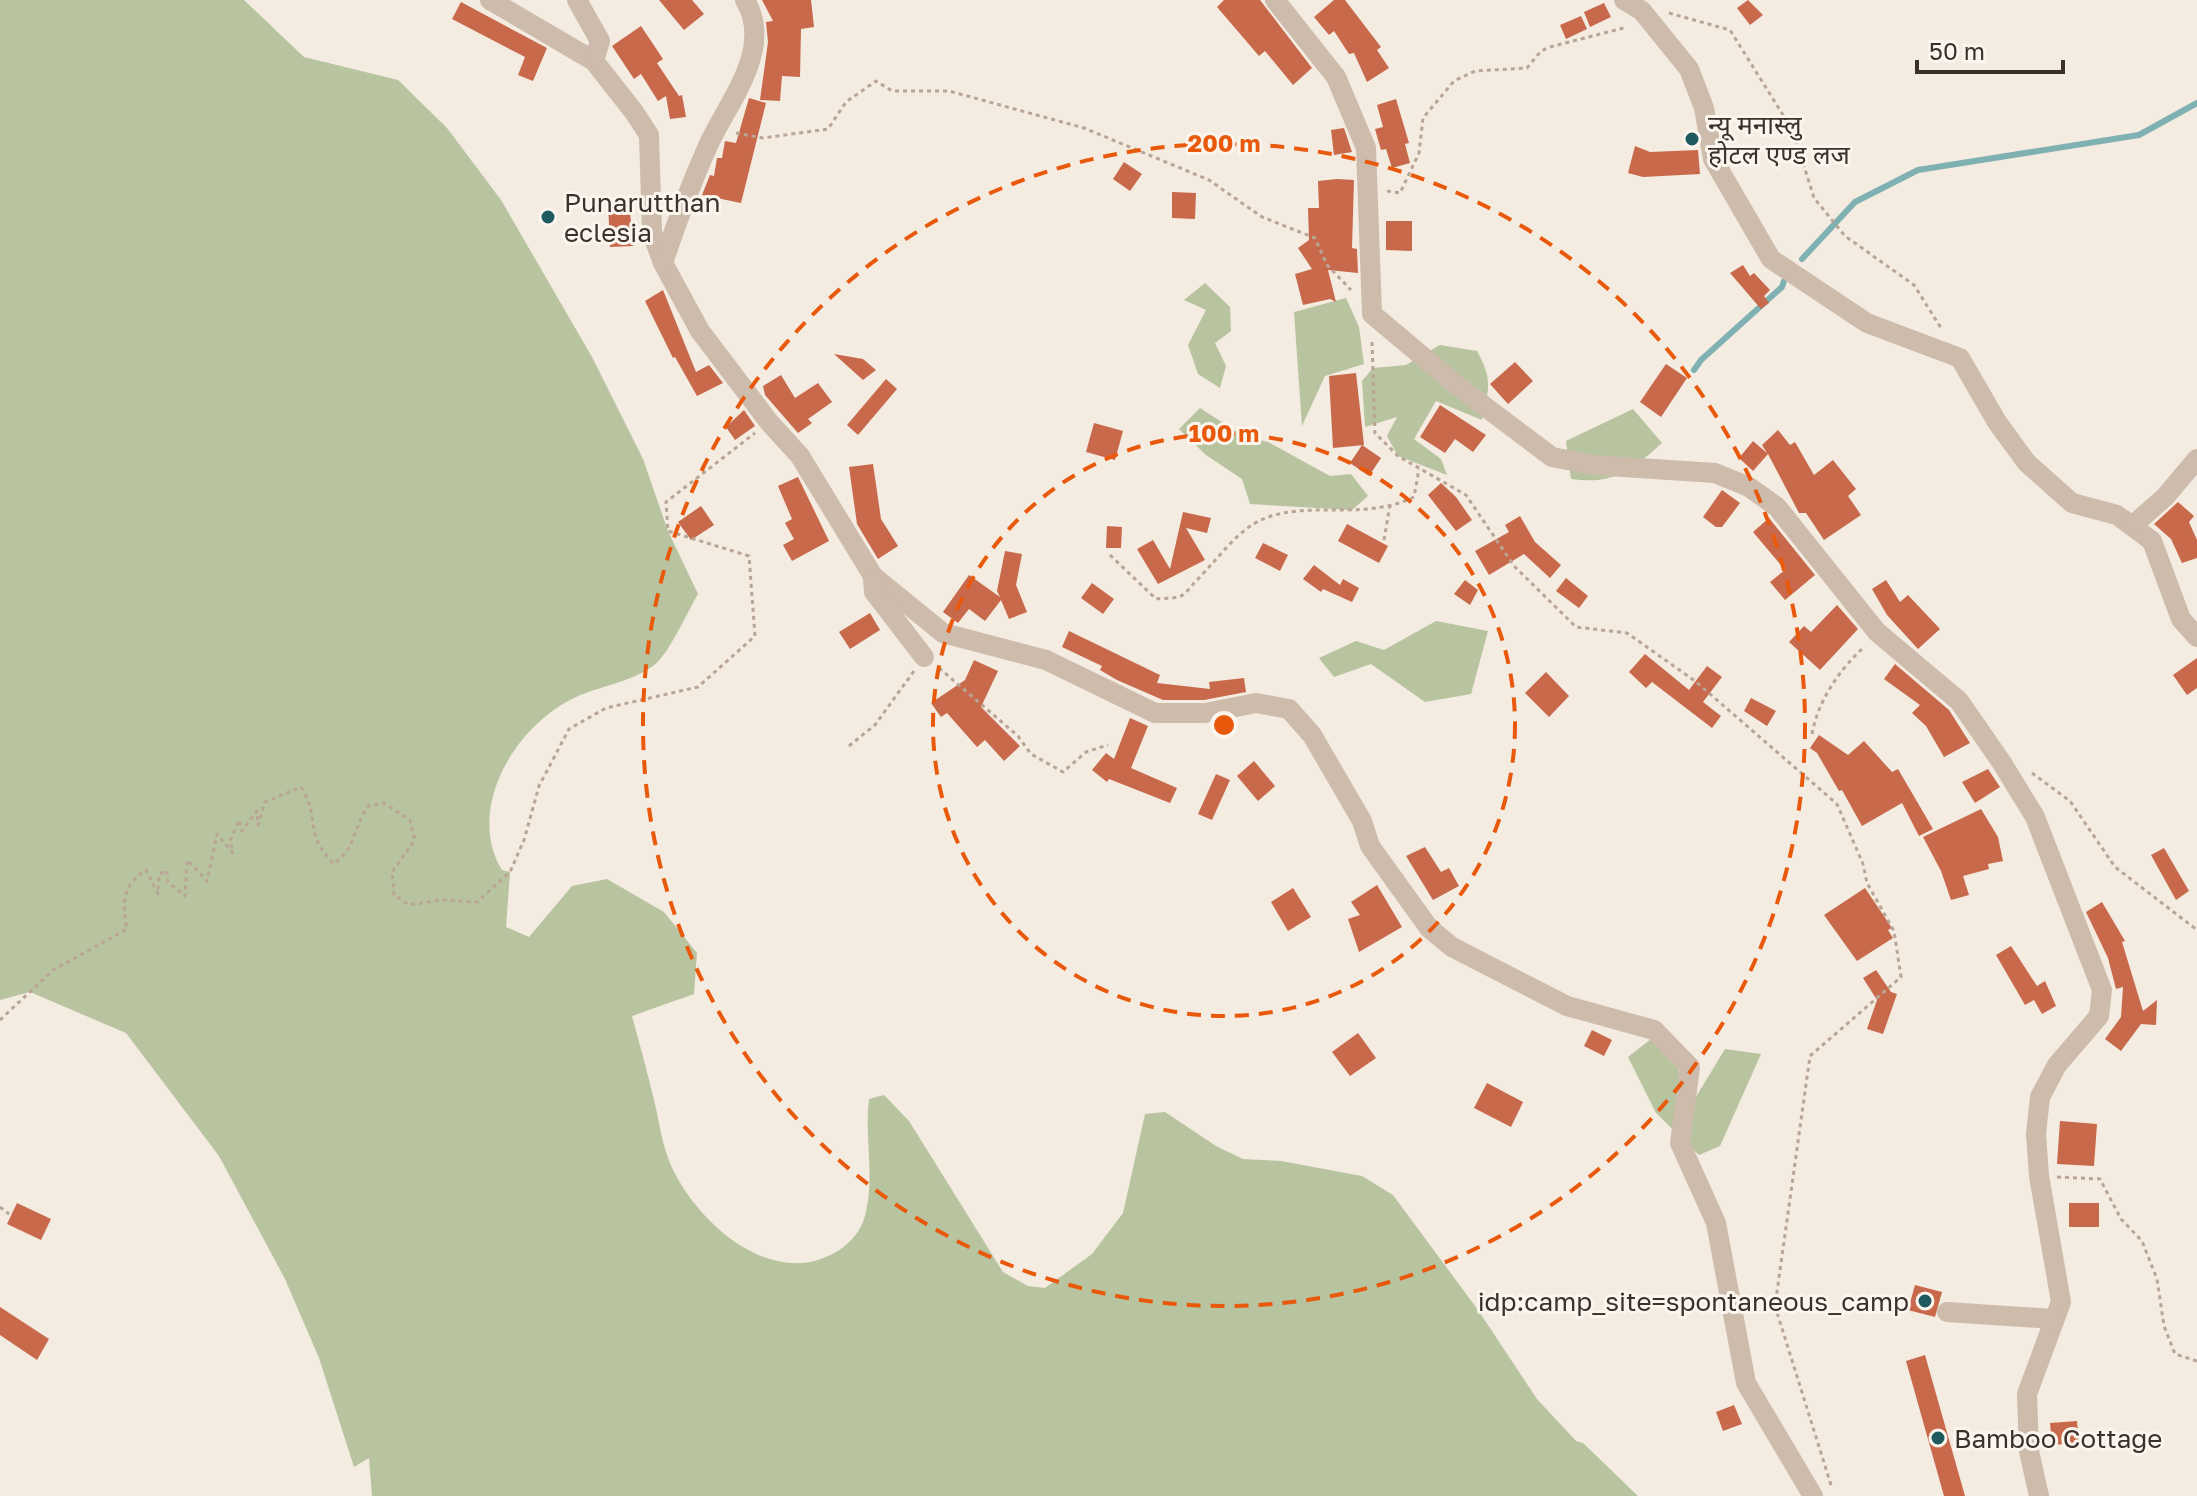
<svg xmlns="http://www.w3.org/2000/svg" width="2197" height="1496" font-family="'Golos Text','Noto Sans Devanagari',sans-serif">
<style>
.green{fill:#b8c4a0}
.lines{fill:none;stroke-linecap:round;stroke-linejoin:round}
.stream{stroke:#7fb0b2;stroke-width:6}
.building{fill:#c8694b}
.path{stroke:#b9a596;stroke-width:3;stroke-dasharray:4 4;stroke-linecap:butt}
.minor{stroke:#cdbbac;stroke-width:20}
.ring{fill:none;stroke:#e8590c;stroke-width:4;stroke-dasharray:14 10}
.poi-dot{fill:#1f5a5e;stroke:#fbf5ee;stroke-width:3}
.labels{text-anchor:middle;dominant-baseline:central;stroke-width:6;stroke-linejoin:round;paint-order:stroke}
.poi-label{font-size:26px;fill:#3b302b;stroke:#fbf5ee;text-anchor:start}
.centre{fill:#e8590c;stroke:#fbf5ee;stroke-width:4}
.ring-label{font-size:24px;text-anchor:middle;font-weight:bold;fill:#e8590c;stroke:#fbf5ee;stroke-width:6;stroke-linejoin:round;paint-order:stroke}
</style>
<rect width="100%" height="100%" fill="#f4ebe1"/>
<g class="green">
<path d="M0 0H244L304 57 398 80 447 128 501 200 592 357 643 459 668 531 698 594C688 611 668 656 653 666 629 683 599 686 574 698 515 726 465 809 502 870L510 872 506 927 529 937 572 886 607 879 664 912 697 953 694 994 632 1016C640 1045 648 1075 655 1104 659 1122 662 1141 668 1158 687 1209 750 1273 810 1262 833 1257 856 1243 864 1219 876 1180 864 1139 869 1099L884 1095 909 1121 1003 1272 1028 1286 1045 1288 1092 1254 1123 1213 1145 1114 1165 1112 1216 1146 1243 1159 1281 1161 1362 1176 1393 1195 1478 1310 1537 1399 1576 1441 1583 1443 1638 1496H372L369 1458 354 1467 319 1358 285 1279 219 1156 126 1033 30 992 0 1000Z"/>
<polygon points="1205,283 1230,307 1231,331 1215,343 1226,366 1220,388 1198,374 1188,345 1206,310 1184,300"/>
<polygon points="1346,298 1359,327 1364,364 1325,376 1302,426 1294,312"/>
<path d="M1440 345 1477 351C1493 380 1489 389 1482 420L1436 401 1414 439 1441 459 1447 475 1398 456 1387 436 1397 417 1365 427 1362 381 1373 368 1406 365Z"/>
<polygon points="1200,408 1242,435 1268,442 1330,476 1351,474 1368,496 1352,510 1250,504 1242,479 1206,455 1179,429"/>
<path d="M1633 409 1662 443C1631 471 1613 485 1571 479L1566 441Z"/>
<polygon points="1436,621 1488,631 1471,694 1425,702 1371,664 1334,677 1319,658 1356,641 1384,650"/>
<polygon points="1651,1039 1676,1059 1681,1079 1694,1100 1725,1049 1761,1054 1720,1146 1699,1155 1656,1113 1628,1057"/>
</g>
<g class="lines">
<g class="stream">
<polyline points="1802,259 1855,202 1918,170 2139,135 2197,103"/>
<polyline points="1694,370 1701,360 1782,287 1784,281"/>
</g>
</g>
<g class="building">
<polygon points="659,0 692,0 704,14 684,30"/>
<polygon points="762,0 811,0 814,27 801,29 800,77 782,76 780,101 760,100 768,42 766,22 773,21"/>
<polygon points="1224,0 1260,0 1312,68 1293,85 1265,51 1259,56 1217,7"/>
<polygon points="1334,0 1345,0 1381,47 1377,50 1389,68 1367,82 1354,53 1349,54 1334,31 1329,35 1314,17"/>
<polygon points="1748,0 1763,15 1750,25 1737,8"/>
<polygon points="461,2 547,48 533,81 518,75 525,57 452,19"/>
<polygon points="1604,3 1611,17 1590,27 1584,12"/>
<polygon points="1581,16 1587,29 1566,39 1560,25"/>
<polygon points="641,26 663,59 657,63 679,96 682,95 686,117 670,119 666,96 658,101 641,74 634,79 612,46"/>
<polygon points="749,98 766,103 741,203 702,195 710,175 714,176 717,158 722,158 725,141 736,143"/>
<polygon points="1396,99 1409,143 1405,144 1410,163 1392,168 1386,149 1381,150 1375,129 1383,127 1377,105"/>
<polygon points="1344,128 1352,152 1334,155 1331,130"/>
<polygon points="1635,146 1650,152 1698,150 1700,174 1643,177 1628,173"/>
<polygon points="1124,162 1142,174 1130,191 1113,179"/>
<polygon points="1337,179 1354,180 1352,248 1357,249 1358,273 1328,270 1336,302 1330,299 1303,305 1295,274 1312,269 1298,248 1309,240 1308,208 1319,208 1318,181"/>
<polygon points="1172,192 1196,193 1195,219 1172,218"/>
<polygon points="629,201 633,246 610,247 608,202"/>
<polygon points="1386,221 1412,221 1412,251 1386,250"/>
<polygon points="1743,265 1750,276 1754,273 1770,290 1764,296 1769,303 1761,309 1730,273"/>
<polygon points="663,290 696,372 709,365 723,383 697,396 675,357 673,358 645,301"/>
<polygon points="834,354 863,359 876,370 863,380"/>
<polygon points="1515,362 1533,381 1508,404 1490,384"/>
<polygon points="1666,364 1687,378 1661,417 1640,402"/>
<polygon points="1356,373 1364,445 1333,448 1329,376"/>
<polygon points="781,375 795,398 818,383 832,402 808,419 812,423 798,433 765,395 763,386"/>
<polygon points="886,379 897,389 858,435 847,425"/>
<polygon points="1440,405 1486,435 1473,452 1455,439 1445,453 1420,437"/>
<polygon points="744,410 755,426 735,440 726,427"/>
<polygon points="1094,423 1123,431 1115,460 1086,452"/>
<polygon points="1778,430 1790,445 1795,442 1814,475 1833,460 1856,489 1848,496 1861,515 1824,540 1806,513 1799,513 1768,454 1753,471 1739,458 1753,441 1767,453 1762,445"/>
<polygon points="1362,445 1381,458 1369,476 1350,463"/>
<polygon points="873,464 881,519 898,546 878,559 857,524 849,467"/>
<polygon points="798,477 829,541 792,561 783,545 794,539 785,523 792,519 778,486"/>
<polygon points="1441,483 1456,497 1472,520 1456,531 1428,495"/>
<polygon points="1722,490 1740,503 1722,527 1716,527 1703,517"/>
<polygon points="2178,502 2194,516 2189,522 2197,540 2197,558 2182,563 2171,539 2154,524"/>
<polygon points="701,506 714,525 691,540 678,522"/>
<polygon points="1183,512 1211,518 1207,533 1186,528 1205,560 1158,584 1137,549 1153,540 1170,569"/>
<polygon points="1520,516 1535,542 1561,565 1550,578 1524,554 1489,575 1475,551 1509,532 1505,525"/>
<polygon points="1769,518 1815,575 1785,600 1770,582 1785,570 1753,532"/>
<polygon points="1347,524 1388,546 1379,563 1338,541"/>
<polygon points="1107,526 1122,527 1121,548 1106,548"/>
<polygon points="1263,543 1288,555 1280,571 1255,558"/>
<polygon points="1005,551 1022,554 1016,585 1027,612 1009,619 1001,600 985,621 969,609 958,623 943,612 969,575 1000,597 997,591"/>
<polygon points="1314,565 1340,585 1343,579 1359,588 1352,602 1323,589 1321,592 1303,579"/>
<polygon points="1566,578 1588,596 1579,608 1556,591"/>
<polygon points="1465,580 1478,590 1470,605 1454,594"/>
<polygon points="1886,580 1900,602 1908,595 1940,629 1918,649 1887,615 1872,589"/>
<polygon points="1092,583 1114,599 1103,614 1081,598"/>
<polygon points="1837,605 1858,629 1820,670 1789,642 1804,626 1811,632"/>
<polygon points="870,613 880,630 850,649 839,632"/>
<polygon points="1069,631 1160,675 1157,683 1210,689 1209,682 1244,678 1246,692 1204,700 1163,700 1117,680 1100,670 1102,666 1062,647"/>
<polygon points="1645,654 1689,690 1707,666 1722,677 1703,702 1721,716 1712,728 1652,682 1646,688 1629,672"/>
<polygon points="2197,658 2197,688 2187,695 2173,675"/>
<polygon points="974,660 998,671 981,707 1020,746 1004,761 985,740 977,747 947,713 941,717 931,703 965,680"/>
<polygon points="1895,664 1949,710 1970,743 1944,757 1926,726 1912,713 1920,705 1884,679"/>
<polygon points="1546,672 1569,696 1549,717 1525,693"/>
<polygon points="1751,698 1776,711 1767,726 1744,711"/>
<polygon points="1130,718 1148,726 1131,768 1177,788 1170,803 1109,779 1107,782 1092,770 1106,753 1114,759"/>
<polygon points="1819,735 1848,755 1864,741 1892,772 1898,769 1933,829 1919,836 1902,803 1862,826 1842,790 1839,791 1817,753 1810,748"/>
<polygon points="1254,761 1275,786 1258,801 1237,776"/>
<polygon points="1988,769 2000,787 1975,803 1962,782"/>
<polygon points="1216,774 1230,780 1212,820 1198,814"/>
<polygon points="1981,809 1998,837 2003,861 1988,864 1989,869 1963,876 1969,895 1951,900 1941,871 1923,837"/>
<polygon points="1425,847 1441,872 1449,868 1459,886 1433,900 1406,856"/>
<polygon points="2164,848 2189,891 2176,900 2151,855"/>
<polygon points="1377,885 1402,927 1359,952 1348,919 1360,915 1351,902"/>
<polygon points="1293,888 1311,917 1288,931 1271,902"/>
<polygon points="1865,888 1892,928 1888,930 1893,938 1857,961 1824,915"/>
<polygon points="2102,902 2125,941 2122,942 2143,1011 2157,1000 2156,1025 2141,1024 2121,1051 2105,1039 2121,1017 2123,987 2116,989 2108,958 2086,912"/>
<polygon points="2011,946 2037,986 2045,981 2056,1006 2042,1014 2034,1000 2025,1005 1996,955"/>
<polygon points="1876,970 1891,992 1897,994 1883,1034 1867,1029 1877,1000 1863,978"/>
<polygon points="1592,1030 1612,1040 1604,1056 1584,1046"/>
<polygon points="1358,1033 1376,1058 1350,1076 1332,1052"/>
<polygon points="1487,1083 1523,1102 1511,1127 1474,1108"/>
<polygon points="2060,1121 2097,1124 2094,1166 2057,1164"/>
<polygon points="17,1203 51,1219 41,1240 7,1224"/>
<rect x="2069" y="1203" width="30" height="24"/>
<polygon points="1915,1285 1942,1292 1935,1317 1908,1310"/>
<polygon points="0,1307 49,1339 37,1360 0,1335"/>
<polygon points="1925,1355 1965,1496 1944,1496 1906,1361"/>
<polygon points="1734,1405 1742,1424 1723,1431 1716,1412"/>
<polygon points="2077,1421 2079,1443 2052,1445 2050,1423"/>
</g>
<g class="lines">
<g class="path">
<polyline points="1669,13 1730,30 1793,131 1814,198 1845,236 1914,285 1941,328"/>
<polyline points="736,133 763,138 828,129 846,102 876,81 892,91 949,91 1084,128 1209,180 1262,217 1315,238 1327,265 1351,290"/>
<polyline points="1387,191 1400,193 1419,153 1423,118 1454,81 1475,71 1527,68 1541,51 1550,47 1627,27"/>
<polyline points="1372,342 1375,433 1398,456 1466,495 1514,566 1576,627 1627,633 1695,681 1837,804 1863,864 1867,883 1894,931 1901,977 1810,1056 1775,1306 1831,1485"/>
<polyline points="1384,540 1390,505"/>
<path d="M1110 555 1156 599C1163 598 1174 599 1181 596 1185 594 1191 587 1194 583 1214 564 1236 531 1261 520 1307 499 1363 522 1414 497L1419 469"/>
<polyline points="939,668 1018,736 1031,754 1063,772 1086,752 1108,745"/>
<path d="M1812 734C1818 701 1839 670 1864 647"/>
<polyline points="849,746 875,725 914,671"/>
<polyline points="2032,773 2070,801 2115,867 2197,930"/>
<path d="M0 1020 53 970 127 929C122 902 122 886 146 870L158 894 159 875 166 870 168 882 185 896 187 860 207 881 217 834 233 853 230 841 239 820 242 831 257 811 258 825 265 802 301 787C322 820 302 832 334 864 357 846 352 830 368 806L384 803 410 820 415 840 392 872 394 895 409 905 440 900 477 902 510 872 524 840 539 786 569 729 606 708 698 687 755 636 749 556 668 531 666 502 755 433"/>
<polyline points="2057,1177 2100,1179 2121,1219 2142,1241 2157,1279 2164,1326 2175,1354 2197,1361"/>
<polyline points="0,1207 9,1214"/>
</g>
<g class="minor">
<polyline points="490,0 594,61 634,112 649,135 652,233 663,263 700,331 769,422 800,456 873,576 943,633 1046,660 1155,713 1205,713 1256,703 1289,709 1312,735 1362,821 1370,846 1429,928 1452,947 1567,1006 1654,1030 1690,1067 1680,1143 1716,1223 1746,1383 1813,1496"/>
<polyline points="577,0 600,41 594,61"/>
<polyline points="1275,0 1336,77 1366,148 1372,314 1459,387 1552,457 1593,465 1715,473 1749,487 1777,507 1877,632 1959,701 2002,763 2035,817 2102,990 2099,1016 2057,1065 2040,1097 2036,1134 2039,1176 2061,1302 2027,1394 2029,1451 2039,1496"/>
<polyline points="1624,0 1642,11 1689,69 1704,108 1713,159 1771,259 1867,323 1960,358 1997,422 2027,463 2072,503 2117,515 2152,541 2181,619 2197,637"/>
<path d="M663 263C676 224 690 186 707 148 726 104 775 50 745 0"/>
<polyline points="2132,526 2165,497 2197,459"/>
<polyline points="873,578 874,592 924,657"/>
<polyline points="1947,1312 2054,1319"/>
</g>
</g>
<g class="ring">
<circle cx="1224" cy="725" r="291"/>
<circle cx="1224" cy="725" r="581"/>
</g>
<g class="poi-dot">
<circle cx="1692" cy="139" r="8"/>
<circle cx="548" cy="217" r="8"/>
<circle cx="1925" cy="1301" r="8"/>
<circle cx="1938" cy="1438" r="8"/>
</g>
<g class="labels">
<g class="poi-label">
<text x="1708" y="124">न्यू मनास्लु<tspan x="1708" dy="30">होटल एण्ड लज</tspan></text>
<text x="564" y="202">Punarutthan<tspan x="564" dy="30">eclesia</tspan></text>
<text x="1909" y="1301" text-anchor="end">idp:camp_site=spontaneous_camp</text>
<text x="1954" y="1438">Bamboo Cottage</text>
</g>
</g>
<circle cx="1224" cy="725" r="12" class="centre"/>
<g class="ring-label">
<text x="1224" y="152">200 m</text>
<text x="1224" y="442">100 m</text>
</g>
<path d="M1917 60v12h146v-12" fill="none" stroke="#3b302b" stroke-width="4"/>
<text x="1929" y="60" font-size="24" fill="#3b302b" stroke="#fbf5ee" stroke-width="6" paint-order="stroke">50 m</text>
</svg>
